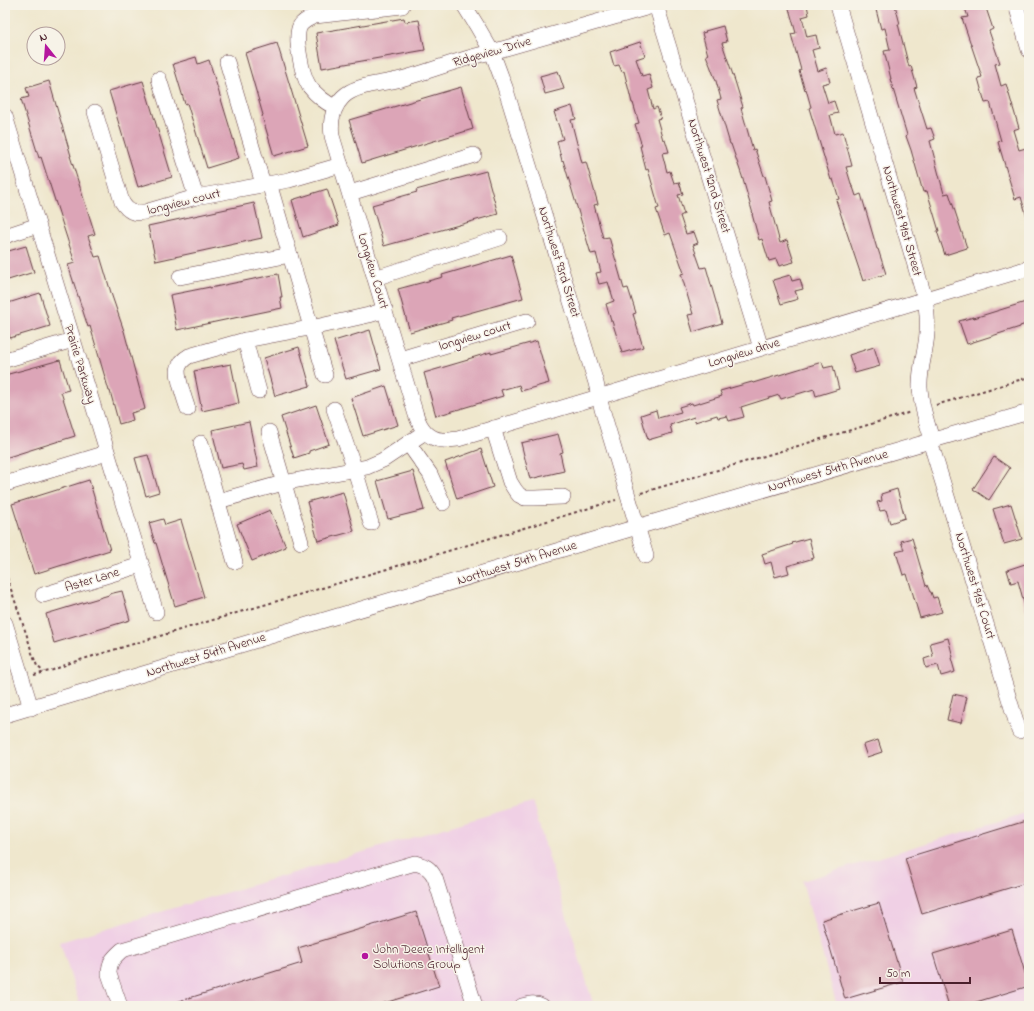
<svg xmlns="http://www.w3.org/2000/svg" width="1034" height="1011" font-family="'Indie Flower',sans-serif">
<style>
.built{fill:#f0d0e5}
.building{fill:#dca5b7}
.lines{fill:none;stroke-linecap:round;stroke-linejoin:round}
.minor-casing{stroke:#633d43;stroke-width:16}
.path{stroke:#633d43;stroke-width:2;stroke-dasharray:3 3;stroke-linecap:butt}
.minor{stroke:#fff;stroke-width:15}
.poi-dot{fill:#b5179e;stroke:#f7f3e8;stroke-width:1.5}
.labels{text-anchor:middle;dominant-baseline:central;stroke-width:3;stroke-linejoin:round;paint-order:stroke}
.street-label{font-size:13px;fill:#4a1f2b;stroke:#f7f3e8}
.poi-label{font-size:13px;fill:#4a1f2b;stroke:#f7f3e8;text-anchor:start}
</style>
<rect width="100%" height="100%" fill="#f7f3e8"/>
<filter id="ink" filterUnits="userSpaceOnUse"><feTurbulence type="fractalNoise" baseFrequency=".025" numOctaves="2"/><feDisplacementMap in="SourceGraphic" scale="8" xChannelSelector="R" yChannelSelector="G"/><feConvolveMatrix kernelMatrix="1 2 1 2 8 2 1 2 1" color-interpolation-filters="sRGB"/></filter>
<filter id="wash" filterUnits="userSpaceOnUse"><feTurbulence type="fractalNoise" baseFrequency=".012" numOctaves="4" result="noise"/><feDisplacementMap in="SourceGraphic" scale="16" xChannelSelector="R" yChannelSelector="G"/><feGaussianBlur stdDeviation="0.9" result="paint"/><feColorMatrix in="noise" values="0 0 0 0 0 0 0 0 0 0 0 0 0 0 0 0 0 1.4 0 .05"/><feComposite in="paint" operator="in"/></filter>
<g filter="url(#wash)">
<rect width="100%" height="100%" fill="#efe7cd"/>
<g class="built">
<polygon points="5,660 10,680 9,691 5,697"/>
<polygon points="532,802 594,1006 80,1006 60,942"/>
<polygon points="1029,812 1029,1006 837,1006 802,881"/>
</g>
<g id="blocks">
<g class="building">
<polygon points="788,5 807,5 809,15 802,17 807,37 816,35 819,48 812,50 818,71 826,68 830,82 822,84 828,103 834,101 838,113 830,115 835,134 843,132 852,166 846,167 852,187 853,187 856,196 861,194 877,249 878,249 886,274 863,281 836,200 839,199 833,179 831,180 809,108 811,107 806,89 805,90 799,71 801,70 791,34 796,33"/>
<polygon points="880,5 895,5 900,24 898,24 909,67 911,66 917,87 914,88 927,129 931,128 935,139 930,141 944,194 949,193 967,248 945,255 937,231 939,231 927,191 923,192 911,150 906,136 907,135 890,79 891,79 884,51 890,50 885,28 881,29 875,6"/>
<polygon points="964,5 985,5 993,29 989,31 1000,63 995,64 1001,86 1006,84 1019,128 1013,130 1019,150 1026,148 1029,159 1029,160 1025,161 1029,176 1029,216 1027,217 1021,197 1015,199 998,142 1001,141 990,102 985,103 978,78 982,77 962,18 968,17"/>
<polygon points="404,18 405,22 419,20 425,50 322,68 316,33"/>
<polygon points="723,26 727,42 722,43 735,81 743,107 741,108 753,150 755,149 764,176 765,176 772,201 769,202 780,243 787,240 794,262 779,266 776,259 769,261 762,239 759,240 752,214 753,214 742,176 731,144 730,144 717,100 721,99 716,81 706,55 708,55 702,33 706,32 705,31"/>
<polygon points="640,42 645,56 636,59 642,76 649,74 653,88 648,90 653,109 657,107 661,118 657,119 663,140 665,139 669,152 662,153 667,172 670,171 674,183 679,182 683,194 678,195 684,214 680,216 686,234 694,232 698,243 693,245 701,268 706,267 722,323 693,332 688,315 693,314 681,274 684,273 670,233 665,235 656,209 659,208 648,169 646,170 640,146 642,146 635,124 639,123 633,103 632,103 624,71 622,72 619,65 614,66 610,52"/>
<polygon points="277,43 308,146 274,156 262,116 263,115 245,53"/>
<polygon points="196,57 198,64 209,60 239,158 207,168 187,103 185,104 173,64"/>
<polygon points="558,71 564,89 545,94 540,76"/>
<polygon points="49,81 71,156 70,156 95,234 88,236 95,257 100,256 112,296 124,331 145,409 131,413 133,420 119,424 110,391 109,391 90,326 88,327 68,265 75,263 41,157 39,158 21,99 29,97 26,88"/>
<polygon points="143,81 172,177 138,187 109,91"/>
<polygon points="461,87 473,129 362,163 349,120"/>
<polygon points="572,106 576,119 571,120 582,163 586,162 598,204 594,205 603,238 609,237 624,289 628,288 636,313 633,314 643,347 622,353 612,321 611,321 606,304 614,301 608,282 599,284 596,273 601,272 596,253 591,254 563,160 562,161 557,141 563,139 554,112"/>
<polygon points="486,171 498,214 384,246 372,205 417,192 416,190"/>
<polygon points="327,189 339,225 303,237 292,200"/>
<polygon points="254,203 262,238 156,261 148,226"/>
<polygon points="26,246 34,272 5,281 5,252"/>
<polygon points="511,255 523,298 451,318 452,320 410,332 398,289 443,277 442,275"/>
<polygon points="278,274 282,297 280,297 282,308 177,330 170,295 210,287 210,288"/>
<polygon points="790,275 792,281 800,279 803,289 795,291 798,299 781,304 773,280"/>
<polygon points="40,293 50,326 10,338 5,322 5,304"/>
<polygon points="1029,301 1029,323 1020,326 1020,327 967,344 959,321 974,317 974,318"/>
<polygon points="370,330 381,369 346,379 334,341"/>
<polygon points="537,341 549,383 521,391 519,385 501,390 503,396 436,416 424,373 468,360 468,359 491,352 491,354"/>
<polygon points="299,347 310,386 275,396 264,358"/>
<polygon points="874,347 880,366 855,373 849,355"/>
<polygon points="60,360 69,390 61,392 75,436 5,458 5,375"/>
<polygon points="822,362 824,368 833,366 839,389 816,396 814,389 781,399 779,395 741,407 744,417 729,421 727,416 718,418 717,415 695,422 694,417 670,425 672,433 648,440 641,415 656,410 658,418 681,412 679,407 692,403 693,405 722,396 720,391 752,382 753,383"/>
<polygon points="231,364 239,403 202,411 194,371"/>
<polygon points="386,386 398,425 363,436 351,398"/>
<polygon points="316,405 329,444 309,451 309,453 294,458 281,417"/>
<polygon points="249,422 258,467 244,470 242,464 221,468 212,430"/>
<polygon points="558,434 563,452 560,453 564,471 530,479 521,443"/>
<polygon points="481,449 493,487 457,499 445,462"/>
<polygon points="148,455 159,492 146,496 135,458"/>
<polygon points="994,457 1010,468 989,500 973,489"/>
<polygon points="413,471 424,510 388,519 377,481"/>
<polygon points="89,480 110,550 34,574 12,504"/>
<polygon points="897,489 905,518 890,523 886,510 880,511 877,502 882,501 881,494"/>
<polygon points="343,492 354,531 318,541 307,502"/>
<polygon points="1011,504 1022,539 1004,544 993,509"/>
<polygon points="270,510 286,547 252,561 237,524"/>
<polygon points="163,519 165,525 181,520 204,597 175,606 156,543 155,543 149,523"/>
<polygon points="809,538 814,558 787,566 789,573 775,577 771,562 765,564 762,554 793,544 792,543"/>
<polygon points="912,538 926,586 927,585 930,592 931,592 933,598 937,597 942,612 920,618 907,574 903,575 896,552 904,550 901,541"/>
<polygon points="1025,564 1029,577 1029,609 1026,610 1018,581 1011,583 1007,570"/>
<polygon points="122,591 130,620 54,643 46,614 109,595 109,594"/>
<polygon points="948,638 953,657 951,658 955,672 941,676 938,665 926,668 924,659 933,656 930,643"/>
<polygon points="953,694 967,697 961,723 947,720"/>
<polygon points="878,740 882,752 867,757 863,745"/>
<polygon points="1029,820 1029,882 922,914 905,858"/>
<polygon points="879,903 903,982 845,999 822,920"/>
<polygon points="416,912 439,986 375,1006 170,1006 170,1004 302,963 298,948"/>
<polygon points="1012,930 1029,986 963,1006 949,1006 933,954"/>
</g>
</g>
</g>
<g filter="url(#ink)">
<use href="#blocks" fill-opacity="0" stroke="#633d43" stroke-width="1"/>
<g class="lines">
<g class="minor-casing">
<g id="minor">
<polyline points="464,5 477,26 492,52 505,87 596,383 602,409 646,556"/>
<path d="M838 5 925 299C927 311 928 322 927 333 926 352 919 369 920 388 921 405 926 420 931 436L930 441 1019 731"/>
<polyline points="1016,5 1029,50"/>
<polyline points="227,62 263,184"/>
<polyline points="159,79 196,197"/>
<path d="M335 107C324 102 316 95 309 86 302 75 294 37 300 26 303 21 310 18 315 16L402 6"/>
<path d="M95 112 122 202C128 212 134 214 145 212L196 197 289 180 341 165"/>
<polyline points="5,116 156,612"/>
<polyline points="269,183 325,375"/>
<polyline points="350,193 474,155"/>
<polyline points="5,236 38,225"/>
<polyline points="180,277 290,255"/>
<polyline points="375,278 500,238"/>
<polyline points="245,340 259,391"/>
<path d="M761 348 656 5 492 52C461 58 432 71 401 79 384 84 356 84 343 97 332 108 330 121 332 136L416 415C420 427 428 439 442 440 447 441 453 439 458 439L1029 268"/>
<polyline points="400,359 527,321"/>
<polyline points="5,360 73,340"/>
<path d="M188 409C185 401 183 394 181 387 177 373 175 364 189 356L245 340 320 326 369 315 385 310"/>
<polyline points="334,409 355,470 371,523"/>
<polyline points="493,428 510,482 515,490 519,495 525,498 535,498 563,497"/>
<polyline points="269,432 301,542"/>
<polyline points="201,443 235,562"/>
<polyline points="408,443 430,474 443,503"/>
<polyline points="5,484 107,453"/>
<polyline points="218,501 283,483 367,467 383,460 425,432"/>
<polyline points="43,595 141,565"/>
<polyline points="5,623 31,708"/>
<polyline points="5,715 637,527 1029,412"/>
<path d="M120 1006 109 974C109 962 113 958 122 950L415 863C426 866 430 868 435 878L475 1006"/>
<path d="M522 1006C529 1004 535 1002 542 1006"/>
</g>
</g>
<g class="path">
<polyline points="936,405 1029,377"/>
<polyline points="641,493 911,412"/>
<polyline points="5,572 27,636 32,653 37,666 44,672"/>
<polyline points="34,675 53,670 70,663 233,614 435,555 616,500"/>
</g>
<use href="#minor" class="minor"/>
</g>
</g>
<circle class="poi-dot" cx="365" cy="956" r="4"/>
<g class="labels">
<g class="street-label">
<text transform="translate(492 52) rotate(-16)">Ridgeview Drive</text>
<text transform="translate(709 176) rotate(73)">Northwest 92nd Street</text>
<text transform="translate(184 202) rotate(-14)">longview court</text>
<text transform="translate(902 221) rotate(74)">Northwest 91st Street</text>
<text transform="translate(559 262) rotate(73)">Northwest 93rd Street</text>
<text transform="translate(373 271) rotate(73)">Longview Court</text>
<text transform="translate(475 336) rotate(-17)">longview court</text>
<text transform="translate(744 353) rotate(-17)">Longview drive</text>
<text transform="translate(80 364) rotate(73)">Prairie Parkway</text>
<text transform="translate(828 471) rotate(-16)">Northwest 54th Avenue</text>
<text transform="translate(517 563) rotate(-17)">Northwest 54th Avenue</text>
<text transform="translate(92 580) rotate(-17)">Aster Lane</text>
<text transform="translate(975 586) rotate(73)">Northwest 91st Court</text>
<text transform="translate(206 655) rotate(-17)">Northwest 54th Avenue</text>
</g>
<g class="poi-label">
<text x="373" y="949">John Deere Intelligent<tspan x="373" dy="15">Solutions Group</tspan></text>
</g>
</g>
<rect width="1034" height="1011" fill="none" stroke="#f7f3e8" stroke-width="20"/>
<g transform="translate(46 46) rotate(343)"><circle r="19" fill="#f7f3e8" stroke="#b29e9c"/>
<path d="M0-3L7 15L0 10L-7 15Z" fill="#b5179e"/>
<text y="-6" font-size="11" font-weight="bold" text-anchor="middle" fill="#4a1f2b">N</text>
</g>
<path d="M880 977v6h90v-6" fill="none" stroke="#4a1f2b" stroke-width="2"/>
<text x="886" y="977" font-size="12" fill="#4a1f2b" stroke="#f7f3e8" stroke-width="3" paint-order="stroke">50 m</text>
</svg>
